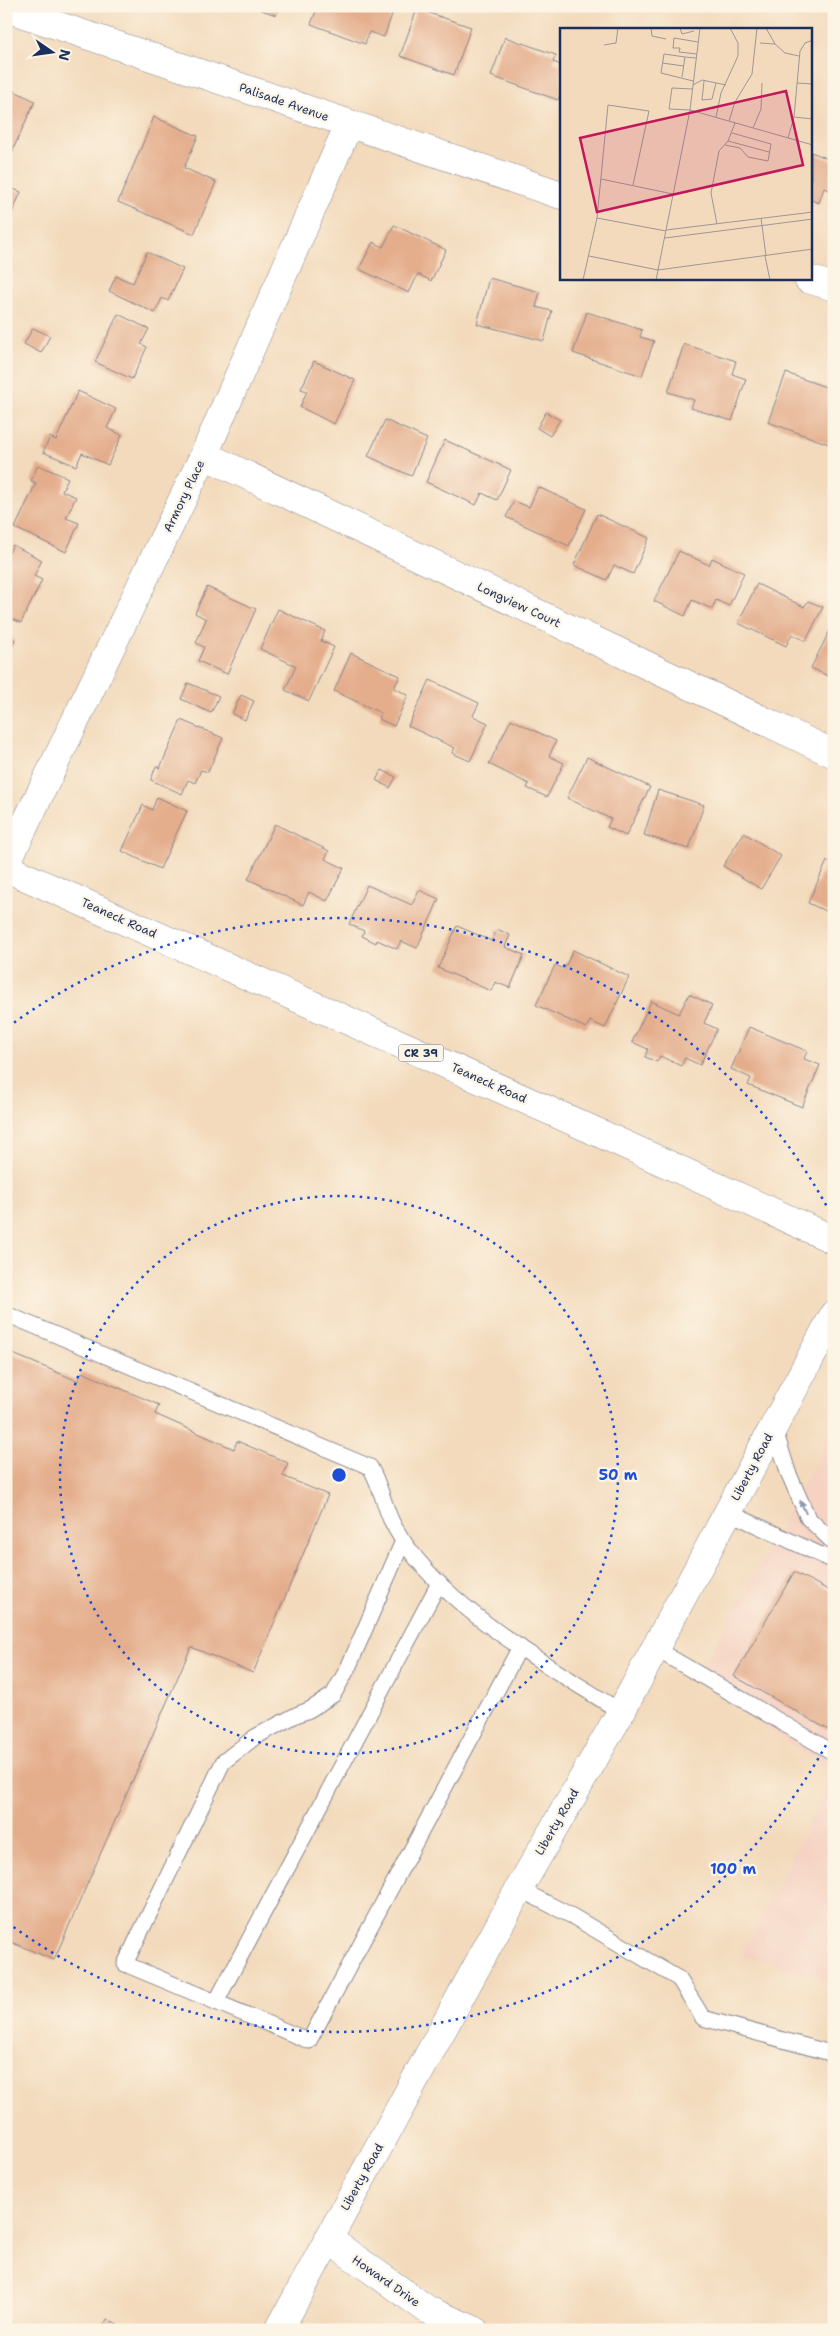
<svg xmlns="http://www.w3.org/2000/svg" width="840" height="2336" font-family="'Shantell Sans',sans-serif">
<style>
.built{fill:#f5d2c2}
.building{fill:#e4ad8c}
.lines{fill:none;stroke-linecap:round;stroke-linejoin:round}
.service-casing{stroke:#87848d;stroke-width:17}
.minor-casing{stroke:#87848d;stroke-width:29}
.secondary-casing{stroke:#87848d;stroke-width:29}
.primary-casing{stroke:#87848d;stroke-width:29}
.service{stroke:#fff;stroke-width:15}
.minor{stroke:#fff;stroke-width:28}
.secondary{stroke:#fff;stroke-width:28}
.primary{stroke:#fff;stroke-width:28}
.oneway{fill:#8d97ae}
.ring{fill:none;stroke:#1d4ed8;stroke-width:2.5;stroke-dasharray:2.5 5}
.labels{text-anchor:middle;dominant-baseline:central;stroke-width:4.5;stroke-linejoin:round;paint-order:stroke}
.shield{fill:#fcf5e5;stroke:#5e6a86;stroke-width:1}
.shield-label{font-size:11px;font-weight:bold;fill:#1b2f5e}
.street-label{font-size:12px;fill:#1b2f5e;stroke:#fcf5e5}
.inset-road{fill:none;stroke:#9d9696;stroke-width:1}
.view{fill:#c2185b;fill-opacity:0.15;stroke:#c2185b;stroke-width:2.5}
.inset-edge{fill:none;stroke:#1b2f5e;stroke-width:2.5}
.centre{fill:#1d4ed8;stroke:#fcf5e5;stroke-width:2.5}
.ring-label{font-size:15px;text-anchor:middle;font-weight:bold;fill:#1d4ed8;stroke:#fcf5e5;stroke-width:4.5;stroke-linejoin:round;paint-order:stroke}
</style>
<rect width="100%" height="100%" fill="#fcf5e5"/>
<filter id="ink" filterUnits="userSpaceOnUse"><feTurbulence type="fractalNoise" baseFrequency=".02" numOctaves="2"/><feDisplacementMap in="SourceGraphic" scale="10" xChannelSelector="R" yChannelSelector="G"/><feConvolveMatrix kernelMatrix="1 2 1 2 8 2 1 2 1" color-interpolation-filters="sRGB"/></filter>
<filter id="wash" filterUnits="userSpaceOnUse"><feTurbulence type="fractalNoise" baseFrequency=".0096" numOctaves="4" result="noise"/><feDisplacementMap in="SourceGraphic" scale="20" xChannelSelector="R" yChannelSelector="G"/><feGaussianBlur stdDeviation="1.12" result="paint"/><feColorMatrix in="noise" values="0 0 0 0 0 0 0 0 0 0 0 0 0 0 0 0 0 1.4 0 .05"/><feComposite in="paint" operator="in"/></filter>
<g filter="url(#wash)">
<rect width="100%" height="100%" fill="#f3dabc"/>
<g class="built">
<polygon points="834,1429 834,1774 696,1681"/>
<polygon points="834,1775 834,1982 741,1955"/>
</g>
<g id="blocks">
<g class="building">
<polygon points="250,6 279,6 276,15"/>
<polygon points="318,6 395,6 384,37 369,32 365,44 311,24"/>
<polygon points="417,9 471,27 454,75 400,56"/>
<polygon points="505,37 556,55 553,62 561,65 561,92 558,100 491,76"/>
<polygon points="6,87 35,101 10,156 6,154"/>
<polygon points="154,117 198,136 184,168 216,182 194,234 118,202"/>
<polygon points="811,152 834,161 834,192 824,188 819,203 811,200"/>
<polygon points="6,186 21,192 6,227"/>
<polygon points="394,225 446,250 431,281 418,274 409,293 359,269 373,242 383,247"/>
<polygon points="147,252 183,269 168,301 162,298 155,313 109,291 116,276 133,283"/>
<polygon points="489,278 540,292 536,307 552,311 544,341 477,324"/>
<polygon points="587,312 642,330 640,337 654,341 642,376 573,353"/>
<polygon points="118,314 149,329 141,344 147,347 132,379 95,362"/>
<polygon points="33,328 50,336 41,353 24,344"/>
<polygon points="684,344 736,361 732,374 746,379 732,421 691,408 694,400 668,392"/>
<polygon points="314,361 355,380 334,424 300,407 307,391 301,389"/>
<polygon points="786,373 834,390 834,446 768,422"/>
<polygon points="78,391 116,409 107,428 122,435 108,465 82,453 76,466 43,452 50,437 56,440"/>
<polygon points="546,412 560,420 550,436 537,428"/>
<polygon points="385,420 427,439 411,476 368,456"/>
<polygon points="445,440 511,470 497,500 482,493 476,505 426,482"/>
<polygon points="38,465 68,478 62,491 76,497 66,518 79,523 66,552 15,528 36,483 31,481"/>
<polygon points="538,487 586,509 569,546 506,517 514,501 529,507"/>
<polygon points="597,514 649,538 633,574 614,565 607,580 574,565"/>
<polygon points="13,545 42,560 34,576 42,580 21,623 6,616 6,558"/>
<polygon points="679,551 709,565 712,558 744,573 729,606 716,600 712,609 692,600 685,616 654,601"/>
<polygon points="757,584 804,607 808,601 823,607 806,641 792,634 786,646 738,623"/>
<polygon points="207,587 256,609 227,674 198,661 204,647 196,643 206,619 195,613"/>
<polygon points="278,609 325,631 321,641 334,647 309,701 285,690 296,666 260,649"/>
<polygon points="834,622 834,679 811,668"/>
<polygon points="6,636 15,640 6,657"/>
<polygon points="351,653 400,676 394,688 408,695 394,726 379,719 381,713 334,691"/>
<polygon points="430,680 479,703 473,716 488,723 470,761 452,753 455,748 408,726"/>
<polygon points="188,683 219,696 211,713 181,699"/>
<polygon points="241,695 254,701 245,720 232,714"/>
<polygon points="511,719 556,741 549,756 564,763 547,797 527,788 529,784 489,764"/>
<polygon points="181,720 223,738 208,772 201,770 195,783 188,780 182,794 151,780 156,766 160,768"/>
<polygon points="587,757 650,787 626,836 607,827 611,819 567,798"/>
<polygon points="382,770 396,777 390,788 376,780"/>
<polygon points="658,790 704,805 689,849 644,835"/>
<polygon points="157,797 187,811 160,869 122,851 143,805 152,810"/>
<polygon points="275,824 329,851 325,859 344,868 327,901 309,892 303,905 248,879"/>
<polygon points="744,833 781,856 761,889 723,866"/>
<polygon points="827,861 834,865 834,915 808,903"/>
<polygon points="367,885 412,905 419,890 439,899 417,948 401,941 397,949 377,940 376,943 362,936 364,931 349,924"/>
<polygon points="457,926 492,941 497,929 510,935 505,947 524,955 510,988 495,982 491,991 438,968"/>
<polygon points="573,950 629,977 605,1028 590,1021 586,1028 536,1005 555,965 564,969"/>
<polygon points="689,994 712,1005 704,1023 717,1029 700,1065 685,1058 681,1066 660,1056 657,1062 645,1057 648,1049 632,1042 651,1001 679,1014"/>
<polygon points="749,1027 807,1051 804,1059 820,1065 802,1107 748,1085 751,1078 731,1069"/>
<polygon points="6,1351 78,1381 82,1372 159,1405 155,1414 234,1449 237,1441 288,1463 283,1476 328,1495 253,1673 191,1647 54,1960 6,1940"/>
<polygon points="794,1572 834,1593 834,1733 734,1676"/>
<polygon points="107,2319 126,2330 101,2330"/>
</g>
</g>
</g>
<g filter="url(#ink)">
<use href="#blocks" fill-opacity="0" stroke="#87848d" stroke-width="1"/>
<g class="lines">
<g class="service-casing">
<g id="service">
<path d="M6 1314 370 1467C380 1484 383 1502 391 1520 396 1530 402 1540 409 1549 457 1615 552 1668 621 1712"/>
<polyline points="774,1427 788,1472 808,1518 834,1543"/>
<polyline points="728,1512 834,1561"/>
<polyline points="403,1541 348,1668 333,1695 309,1710 296,1715 255,1737 223,1762 125,1964 309,2041 520,1647"/>
<polyline points="654,1648 834,1753"/>
<polyline points="519,1889 572,1916 679,1979 703,2018 834,2054"/>
<polyline points="216,2002 439,1583"/>
</g>
</g>
<g class="minor-casing">
<g id="minor">
<polyline points="6,8 561,195"/>
<polyline points="808,279 834,287"/>
<polyline points="204,455 834,754"/>
<polyline points="6,864 204,455 349,124"/>
<polyline points="328,2239 428,2310 474,2330"/>
</g>
</g>
<g class="secondary-casing">
<polyline id="secondary" points="279,2330 519,1889 621,1712 834,1314"/>
</g>
<g class="primary-casing">
<polyline id="primary" points="6,868 586,1127 834,1240"/>
</g>
<use href="#service" class="service"/>
<use href="#minor" class="minor"/>
<use href="#secondary" class="secondary"/>
<use href="#primary" class="primary"/>
</g>
<defs><path id="oneway-solid" d="M-6-.8H1V-3.2L6.5 0L1 3.2V.8H-6Z" transform="scale(1.25)"/></defs>
<use class="oneway" href="#oneway-solid" transform="translate(803 1507) rotate(-114)"/>
</g>
<g class="ring">
<circle cx="339" cy="1475" r="279"/>
<path d="M833 1732A557 557 0 0 1 8 1923M8 1027A557 557 0 0 1 833 1218"/>
</g>
<g class="labels">
<rect class="shield" x="398.5" y="1044.5" width="45" height="17" rx="4"/>
<g class="shield-label">
<text x="421" y="1053">CR 39</text>
</g>
<g class="street-label">
<text transform="translate(284 102) rotate(19)">Palisade Avenue</text>
<text transform="translate(184 496) rotate(-64)">Armory Place</text>
<text transform="translate(519 605) rotate(25)">Longview Court</text>
<text transform="translate(119 918) rotate(24)">Teaneck Road</text>
<text transform="translate(489 1083) rotate(24)">Teaneck Road</text>
<text transform="translate(752 1467) rotate(-62)">Liberty Road</text>
<text transform="translate(557 1822) rotate(-60)">Liberty Road</text>
<text transform="translate(362 2177) rotate(-61)">Liberty Road</text>
<text transform="translate(386 2281) rotate(35)">Howard Drive</text>
</g>
</g>
<g transform="translate(560 28)">
<rect width="252" height="252" fill="#f3dabc"/>
<path class="inset-road" d="M91 0 92 8 106 11M120 0 122 6 134 3M206 0 215 16M200 15 215 16 225 25 239 28M44 17 56 15 58 0M137 26 119 24 120 20H113L114 10 138 14M125 29 104 26 101 45 133 53M102 35 124 38M122 49 125 29 136 30M237 55 253 56M133 57 142 52 166 57M142 72 152 71 156 55M142 72 144 53M130 82 109 81 112 60 132 61M130 82 253 117M156 89 161 65 178 28V15L170 0M234 89 253 91M169 93 175 74 192 46 197 0M193 100 201 81 202 55M228 110 234 89 240 23 245 15 253 12M168 113 209 124M165 117 180 120 188 129 208 133 211 116 172 105M41 151 113 166M37 190 106 203M201 190 206 228M157 196 151 165 159 123 168 113 175 95M106 202 253 184M105 210 253 191M29 228 98 242 253 221M205 228 210 252M23 252 37 190 48 77 89 83 73 157M96 252 130 82 140 0"/>
<path class="view" d="M226 63 243 137 37 184 20 110Z"/>
<rect width="252" height="252" class="inset-edge"/>
</g>
<circle cx="339" cy="1475" r="8" class="centre"/>
<g class="ring-label">
<text x="618" y="1480">50 m</text>
<text x="733" y="1874">100 m</text>
</g>
<rect width="840" height="2336" fill="none" stroke="#fcf5e5" stroke-width="25"/>
<g transform="translate(52 52) rotate(103)" stroke="#fcf5e5" stroke-width="4" paint-order="stroke">
<path d="M0-4L9 19L0 12L-9 19Z" fill="#1b2f5e"/>
<text y="-8" font-size="14" font-weight="bold" text-anchor="middle" fill="#1b2f5e">N</text>
</g>
</svg>
